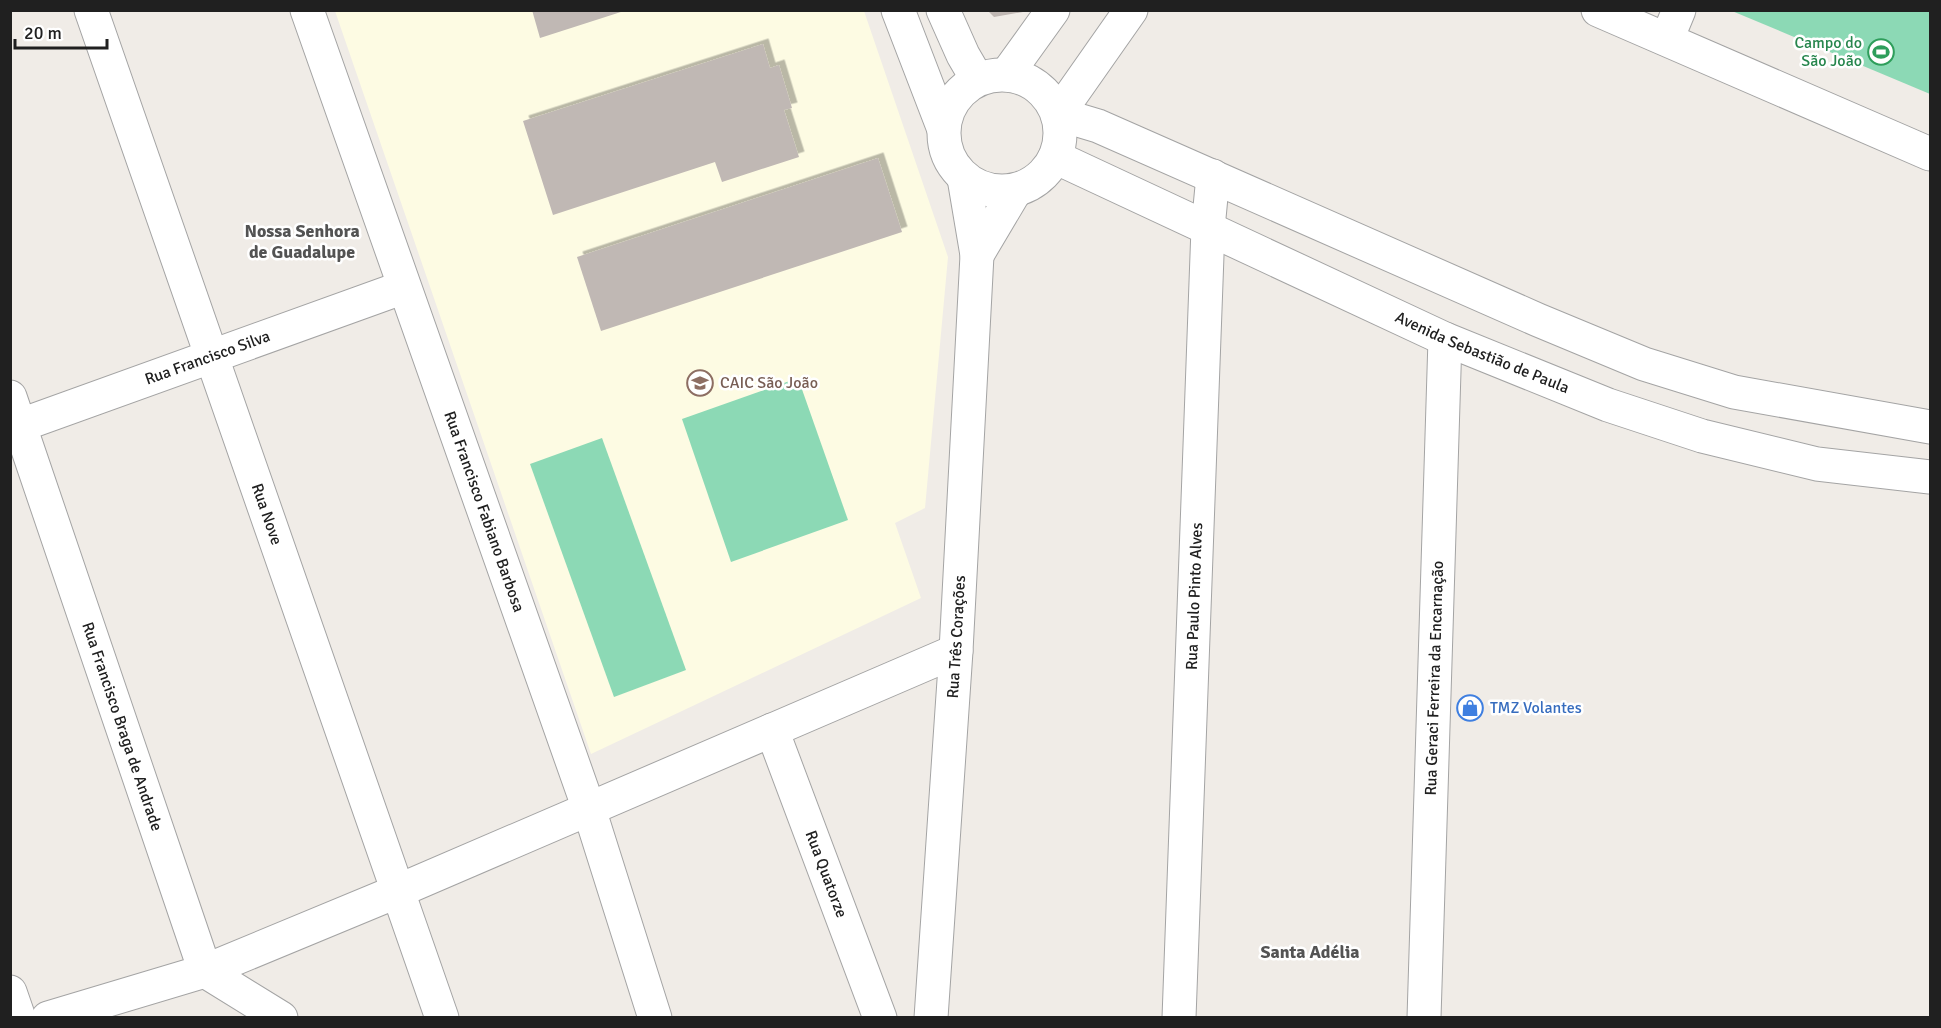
<svg xmlns="http://www.w3.org/2000/svg" width="1941" height="1028" font-family="Signika,sans-serif">
<style>
.education{fill:#fdfbe3}
.pitch{fill:#8cd9b5}
.building{fill:#c0b8b4;filter:url(#shadow)}
.lines{fill:none;stroke-linecap:round;stroke-linejoin:round}
.minor-casing{stroke:#a4a4a4;stroke-width:35}
.tertiary-casing{stroke:#a4a4a4;stroke-width:35}
.minor{stroke:#fff;stroke-width:33}
.tertiary{stroke:#fff;stroke-width:33}
.labels{text-anchor:middle;dominant-baseline:central;stroke-width:5;stroke-linejoin:round;paint-order:stroke}
.leisure-label{font-size:16px;fill:#27864d;stroke:#fff;text-anchor:end}
.street-label{font-size:16px;fill:#202020;stroke:#fff}
.education-label{font-size:16px;fill:#785e54;stroke:#fff;text-anchor:start}
.shop-label{font-size:16px;fill:#366cbe;stroke:#fff;text-anchor:start}
.neighbourhood-label{font-size:18px;font-weight:bold;fill:#535353;stroke:#fff}
</style>
<defs>
<filter id="shadow"><feDropShadow dx="5.5" dy="-5.5" stdDeviation="0" flood-color="#0004"/></filter>
</defs>
<rect width="100%" height="100%" fill="#f0ece7"/>
<polygon class="education" points="335,11 864,11 948,257 925,508 895,523 921,598 591,754"/>
<g class="pitch">
<polygon points="1732,11 1930,11 1930,94"/>
<polygon points="798,378 848,520 731,562 682,419"/>
<polygon points="602,438 686,670 614,697 530,464"/>
</g>
<g class="building">
<polygon points="532,10 624,10 624,11 540,38"/>
<polygon points="987,10 1023,10 1023,12 994,17"/>
<polygon points="763,44 770,68 779,65 792,108 784,110 799,157 722,182 715,162 553,215 523,121"/>
<polygon points="878,158 902,232 601,331 577,257"/>
</g>
<g class="lines">
<g class="minor-casing">
<g id="minor">
<path id="s1" d="M91 10 442 1018"/>
<path id="s2" d="M307 10 589 809 655 1018"/>
<polyline points="1598,10 1930,154"/>
<polyline points="1667,39 1679,10"/>
<polyline points="1058,114 1098,126 1538,320 1644,364 1734,392 1930,427"/>
<path id="s3" d="M1055 157 1445 339 1608 405 1702 436 1817 464 1930 477"/>
<path id="s4" d="M10 397 205 971 281 1018"/>
<path id="s5" d="M10 429 404 287"/>
<path id="s6" d="M772 730 880 1018"/>
<polyline points="10,992 19,1018"/>
<path id="s7" d="M1179 1018 1208 228 1213 176"/>
<path id="s8" d="M1424 1018 1445 339"/>
</g>
</g>
<g class="tertiary-casing">
<g id="tertiary">
<polyline points="898,10 943,127"/>
<polyline points="943,10 963,55 977,79"/>
<polyline points="1007,74 1053,10"/>
<circle cx="1002" cy="133" r="58"/>
<polyline points="1058,114 1131,10"/>
<polyline points="977,255 1015,191"/>
<polyline points="48,1018 205,971 398,891 956,651"/>
<path id="s9" d="M931 1018 956 651 977 255 964 178"/>
</g>
</g>
<use href="#minor" class="minor"/>
<use href="#tertiary" class="tertiary"/>
</g>
<defs>
<g id="stadium-ring" transform="scale(1.35)"><circle r="9.5" fill="#fff" stroke="#2e9e5b" stroke-width="1.5"/><path d="M0-5a6.5 5 0 1 0 0 10a6.5 5 0 1 0 0-10ZM-3.5-1.8h7v3.6h-7Z" fill="#2e9e5b"/></g>
<g id="school-ring" transform="scale(1.35)"><circle r="9.5" fill="#fff" stroke="#8d6e63" stroke-width="1.5"/><path d="M0-5L7-2L0 1L-7-2ZM-4 1L0 2.5L4 1V4Q0 6-4 4Z" fill="#8d6e63"/></g>
<g id="shop-ring" transform="scale(1.35)"><circle r="9.5" fill="#fff" stroke="#3f7fe0" stroke-width="1.5"/><path d="M-5-2.5h2.3a2.7 3.5 0 0 1 5.4 0H5L5.5 6h-11ZM-1.5-2.5h3a1.5 2.3 0 0 0-3 0Z" fill="#3f7fe0"/></g>
</defs>
<g fill-rule="evenodd">
<use href="#stadium-ring" x="1881" y="52"/>
<use href="#school-ring" x="700" y="383"/>
<use href="#shop-ring" x="1470" y="708"/>
</g>
<g class="labels">
<g class="leisure-label">
<text x="1862" y="43">Campo do<tspan x="1862" dy="18">São João</tspan></text>
</g>
<g class="street-label">
<text stroke="none"><textPath href="#s3" startOffset="470">Avenida Sebastião de Paula</textPath></text>
<text stroke="none"><textPath href="#s5" startOffset="210">Rua Francisco Silva</textPath></text>
<text stroke="none"><textPath href="#s2" startOffset="532">Rua Francisco Fabiano Barbosa</textPath></text>
<text stroke="none"><textPath href="#s1" startOffset="534">Rua Nove</textPath></text>
<text stroke="none"><textPath href="#s7" startOffset="422">Rua Paulo Pinto Alves</textPath></text>
<text stroke="none"><textPath href="#s9" startOffset="382">Rua Três Corações</textPath></text>
<text stroke="none"><textPath href="#s8" startOffset="340">Rua Geraci Ferreira da Encarnação</textPath></text>
<text stroke="none"><textPath href="#s4" startOffset="348">Rua Francisco Braga de Andrade</textPath></text>
<text stroke="none"><textPath href="#s6" startOffset="154">Rua Quatorze</textPath></text>
</g>
<g class="education-label">
<text x="720" y="383">CAIC São João</text>
</g>
<g class="shop-label">
<text x="1490" y="708">TMZ Volantes</text>
</g>
<g class="neighbourhood-label">
<text x="302" y="231">Nossa Senhora<tspan x="302" dy="21">de Guadalupe</tspan></text>
<text x="1310" y="952">Santa Adélia</text>
</g>
</g>
<rect width="1941" height="1028" fill="none" stroke="#202020" stroke-width="24"/>
<path d="M15 39v9h92v-9" fill="none" stroke="#202020" stroke-width="3"/>
<text x="24" y="39" font-size="18" fill="#202020" stroke="#ffffff" stroke-width="4.5" paint-order="stroke">20 m</text>
</svg>
